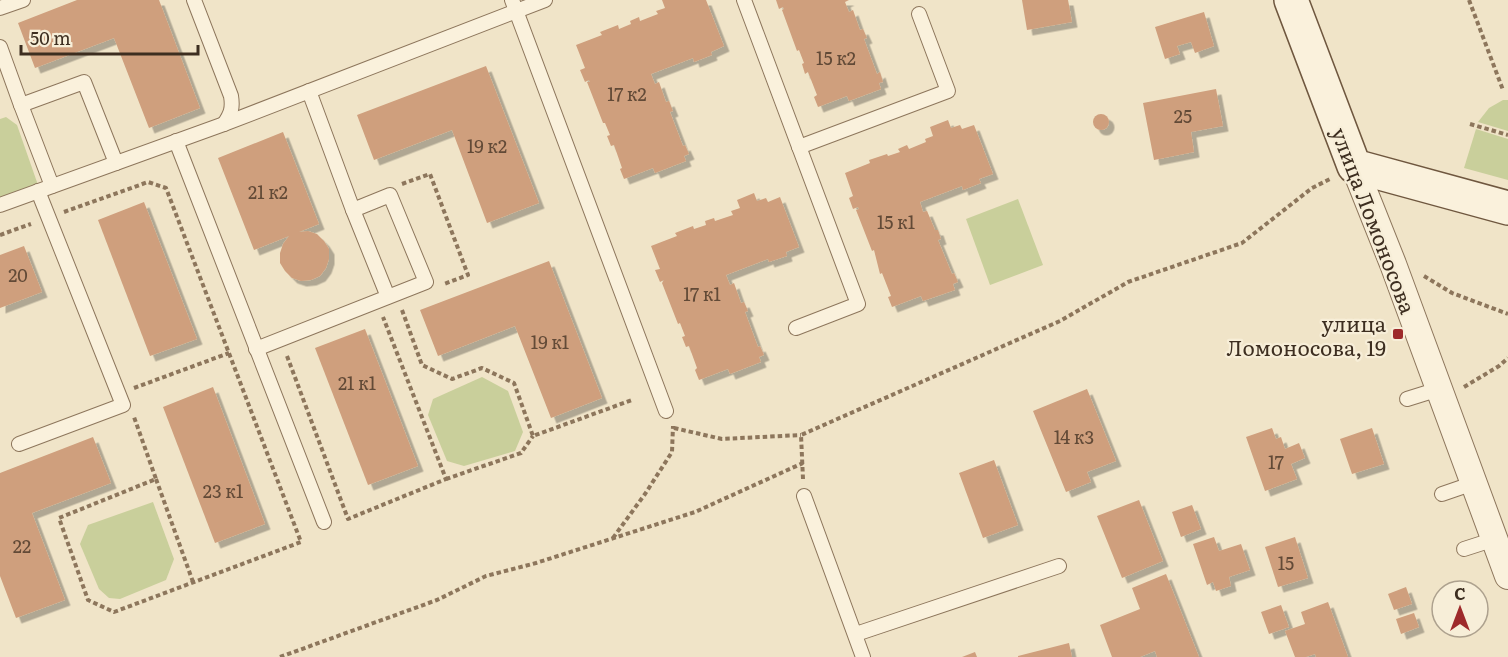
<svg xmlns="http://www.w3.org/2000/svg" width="1508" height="657" font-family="Literata,serif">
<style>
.green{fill:#c9cf9b}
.building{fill:#cf9f7d;filter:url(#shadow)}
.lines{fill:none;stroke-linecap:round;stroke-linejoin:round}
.lane-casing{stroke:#8d765c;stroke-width:16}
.street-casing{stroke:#8d765c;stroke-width:28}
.secondary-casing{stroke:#6f573f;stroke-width:36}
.path{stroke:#8d765c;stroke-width:4;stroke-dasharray:4.5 3;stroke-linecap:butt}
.lane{stroke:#faf1dc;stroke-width:14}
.street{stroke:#faf1dc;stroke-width:26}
.secondary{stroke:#faf1dc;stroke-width:33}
.poi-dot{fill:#9e2a2b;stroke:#f7eed8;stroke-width:2}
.labels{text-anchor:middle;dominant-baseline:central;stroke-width:4.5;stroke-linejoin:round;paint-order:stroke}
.number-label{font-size:18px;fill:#624a37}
.street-label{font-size:21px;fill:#3d2e20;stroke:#f7eed8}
.poi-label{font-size:21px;fill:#3d2e20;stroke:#f7eed8;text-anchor:end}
</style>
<defs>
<filter id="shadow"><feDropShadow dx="5.5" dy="5.5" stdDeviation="0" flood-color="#0004"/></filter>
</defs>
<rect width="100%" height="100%" fill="#f0e4c8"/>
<g class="green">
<polygon points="1503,100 1508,100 1508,131 1478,122 1489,108"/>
<polygon points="6,117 17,125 38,185 0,199 0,119"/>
<polygon points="1476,129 1508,139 1508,180 1464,168"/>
<polygon points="1018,199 1043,265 990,285 966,219"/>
<polygon points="482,377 508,391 523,432 515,451 464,466 447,461 428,415 433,399"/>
<polygon points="153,502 174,559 166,580 120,599 109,598 99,589 80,544 88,525"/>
</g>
<g class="building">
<polygon points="77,0 159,0 200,108 149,128 114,38 35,68 18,23"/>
<polygon points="662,0 706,0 724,46 711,52 712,55 694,62 693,58 651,74 655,84 659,82 666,102 669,101 673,111 670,112 683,146 685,145 689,154 684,156 686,161 655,173 653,168 624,179 620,169 622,168 614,145 611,146 607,136 610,135 605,123 603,123 587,82 590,82 589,80 585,82 580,70 585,68 576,45 602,35 600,32 618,25 619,29 631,24 630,21 639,17 640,21 658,14 656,11 665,8"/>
<polygon points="776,0 849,0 845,2 849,12 853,10 860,30 863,29 867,38 864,39 877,74 880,72 883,82 879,83 881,89 849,101 847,96 818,107 814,97 817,95 808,72 805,74 802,64 804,63 799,50 797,51 782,10 784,9 783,7 779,9"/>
<polygon points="1022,0 1068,0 1072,22 1027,30"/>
<polygon points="1204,12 1214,46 1195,53 1191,42 1177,46 1180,54 1165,59 1155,27"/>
<polygon points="486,66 539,203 487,223 452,130 374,160 357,115"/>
<polygon points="1216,89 1223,126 1191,132 1194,152 1154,160 1143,103"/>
<circle cx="1101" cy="122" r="8"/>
<polygon points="948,120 951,128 960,125 962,129 974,125 993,174 979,179 981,183 963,190 962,186 920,202 923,212 927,211 935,230 938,230 941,239 938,240 952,274 954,273 958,282 953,284 955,290 923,301 921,296 892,307 888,297 891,296 882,273 880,274 874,250 872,251 856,210 859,209 858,207 853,209 849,198 853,196 845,173 870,163 869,160 887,154 888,156 900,152 898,149 907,145 909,149 926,142 925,139 933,136 930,127"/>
<polygon points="283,132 319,224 299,232 308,231 317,234 324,241 329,249 329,259 326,268 320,276 311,280 301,281 292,278 285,271 280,263 280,253 283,244 289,236 254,250 218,158"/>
<polygon points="754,193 757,201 766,198 768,202 780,197 799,247 786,252 787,256 769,262 768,259 726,275 730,285 734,283 741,303 744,302 748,311 745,312 758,347 760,346 764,355 759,357 761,362 730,374 728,369 699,380 695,370 697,368 689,346 686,347 682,337 685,336 680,323 678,324 662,283 664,280 660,282 655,270 660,269 651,246 677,236 675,233 693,226 694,229 706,225 705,221 714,218 715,221 733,215 731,211 740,208 737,200"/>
<polygon points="144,202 197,339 150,356 98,220"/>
<polygon points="24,246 42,292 0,308 0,255"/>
<polygon points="549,261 602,398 551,418 515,326 438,356 420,310"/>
<polygon points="365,329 418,466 368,485 315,348"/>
<polygon points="213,387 265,524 215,543 163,407"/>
<polygon points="1087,389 1116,461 1087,472 1091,482 1066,492 1033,411"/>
<polygon points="1272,428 1276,439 1281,437 1285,449 1299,443 1305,458 1291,464 1297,479 1265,491 1246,437"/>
<polygon points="1372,428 1384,464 1352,474 1340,439"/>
<polygon points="93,437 111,483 32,513 65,600 16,618 0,576 0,473"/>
<polygon points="994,460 1018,525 983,538 959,473"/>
<polygon points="1139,500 1163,561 1122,578 1097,516"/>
<polygon points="1192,505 1201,529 1181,537 1172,512"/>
<polygon points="1214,537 1219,551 1241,544 1250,570 1229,577 1231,586 1216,591 1213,582 1207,585 1193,544"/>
<polygon points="1295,537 1308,578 1278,587 1265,547"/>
<polygon points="1166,574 1199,657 1157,657 1155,651 1140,657 1112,657 1100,625 1140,609 1132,588"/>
<polygon points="1406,587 1412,604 1394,610 1388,594"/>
<polygon points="1328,602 1348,657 1316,657 1315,654 1306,657 1295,657 1285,631 1305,624 1301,612"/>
<polygon points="1281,605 1289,627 1269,634 1261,612"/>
<polygon points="1414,613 1419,627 1401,634 1396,619"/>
<polygon points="1069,643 1072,657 1018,657 1018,656"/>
<polygon points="975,652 977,657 962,657"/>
</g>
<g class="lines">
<g class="lane-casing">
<g id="lane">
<path d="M194 0 231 96C233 108 231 114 224 124"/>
<polyline points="512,0 666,411"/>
<polyline points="744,0 858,304 796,328"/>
<polyline points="0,8 23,0"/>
<polyline points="0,47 21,105"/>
<polyline points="309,91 353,210"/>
<polyline points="176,141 324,522"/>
<polyline points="799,147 948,91 919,14"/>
<polyline points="52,186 21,105 84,82 116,163"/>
<polyline points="0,205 224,124 545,0"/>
<polyline points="256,349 426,282 390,195 353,210 388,297"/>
<polyline points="1407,399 1439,389"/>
<polyline points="19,444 123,405 38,191"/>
<polyline points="1442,494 1474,483"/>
<polyline points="804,496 863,657"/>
<polyline points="1464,549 1495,539"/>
<polyline points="856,634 1059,566"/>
</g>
</g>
<g class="street-casing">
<polyline id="street" points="1354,166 1393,264 1508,576"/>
</g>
<g class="secondary-casing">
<polyline id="secondary" points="1291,0 1354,166 1508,208"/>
</g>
<g class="path">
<polyline points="1469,0 1503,90"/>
<polyline points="1470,124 1508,135"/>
<polyline points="402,184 430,174 468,275 444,284"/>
<polyline points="64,212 148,182 166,188 301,542 114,612 88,600 59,518 156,479 134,417"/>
<polyline points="0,235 31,224"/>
<polyline points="1424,276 1452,293 1508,314"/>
<polyline points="402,310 422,365 452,379 482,368 514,383 533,436 632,400"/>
<polyline points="287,356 348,519 446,479 383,317"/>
<polyline points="1464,387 1499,366 1508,358"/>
<polyline points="134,388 229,353"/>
<polyline points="674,428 722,439 801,435"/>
<polyline points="156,479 193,582"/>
<polyline points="446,479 521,453 533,436"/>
<polyline points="803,479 801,435 1060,321 1128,282 1242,243 1312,188 1330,179"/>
<polyline points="613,538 645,494 672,452 673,426"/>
<polyline points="280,657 437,600 486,576 536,563 695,512 803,463"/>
</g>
<use href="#lane" class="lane"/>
<use href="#street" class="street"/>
<use href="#secondary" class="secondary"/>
</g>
<rect class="poi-dot" x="1392" y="328" width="12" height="12" rx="3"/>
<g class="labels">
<g class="number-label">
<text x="836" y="57">15 к2</text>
<text x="627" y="93">17 к2</text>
<text x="1183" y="115">25</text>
<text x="487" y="145">19 к2</text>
<text x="268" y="191">21 к2</text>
<text x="896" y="221">15 к1</text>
<text x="18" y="274">20</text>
<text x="702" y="293">17 к1</text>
<text x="550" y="341">19 к1</text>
<text x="357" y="382">21 к1</text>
<text x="1074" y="436">14 к3</text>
<text x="1276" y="461">17</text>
<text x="223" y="490">23 к1</text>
<text x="22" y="545">22</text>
<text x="1286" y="562">15</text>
</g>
<g class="street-label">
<text transform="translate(1375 220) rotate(69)">улица Ломоносова</text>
</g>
<g class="poi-label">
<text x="1386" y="322">улица<tspan x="1386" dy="24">Ломоносова, 19</tspan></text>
</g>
</g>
<g transform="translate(1460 609)"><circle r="28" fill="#f7eed8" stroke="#ada18e" stroke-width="1.5"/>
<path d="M0-4.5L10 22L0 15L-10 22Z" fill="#9e2a2b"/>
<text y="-9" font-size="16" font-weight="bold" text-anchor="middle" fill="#3d2e20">С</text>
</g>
<path d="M21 45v9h177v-9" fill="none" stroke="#3d2e20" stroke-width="3"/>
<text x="30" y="45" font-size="18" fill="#3d2e20" stroke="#f7eed8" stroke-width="4.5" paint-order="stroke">50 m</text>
</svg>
